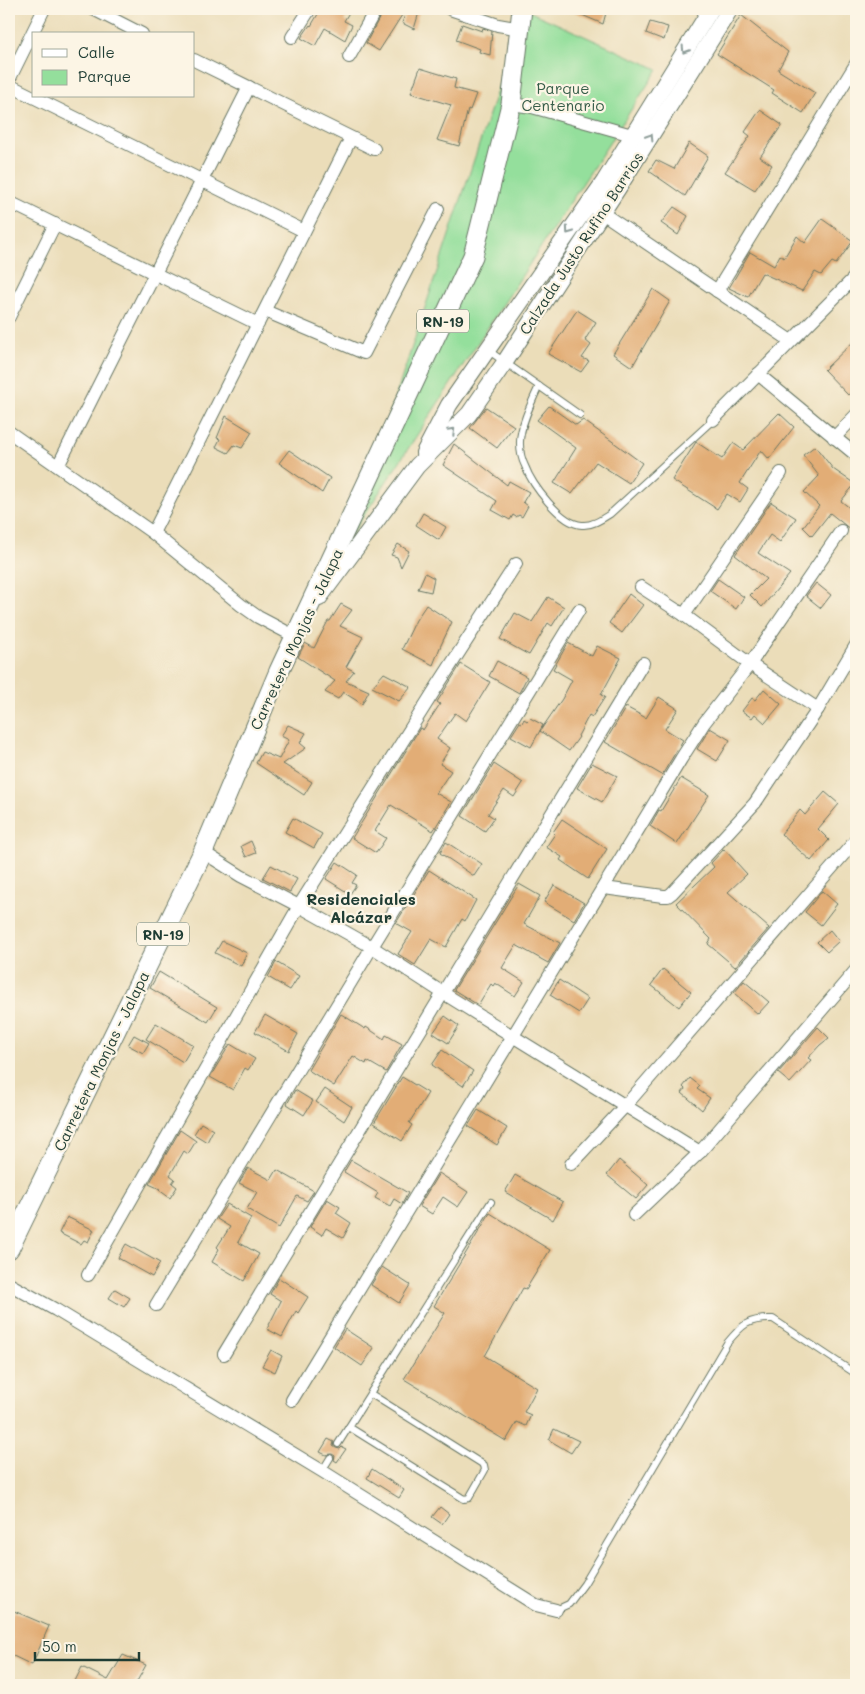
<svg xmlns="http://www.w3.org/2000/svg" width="865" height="1694" font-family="Mali,sans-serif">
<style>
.green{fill:#94df9c;stroke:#5a8e68}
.building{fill:#e2ad76}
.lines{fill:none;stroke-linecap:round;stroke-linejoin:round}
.lane-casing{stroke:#667563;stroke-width:8}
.street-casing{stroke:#667563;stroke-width:14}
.secondary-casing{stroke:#667563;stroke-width:18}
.primary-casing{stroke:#667563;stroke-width:21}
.lane{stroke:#fff;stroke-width:6}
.street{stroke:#fff;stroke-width:12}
.secondary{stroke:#fff;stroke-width:16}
.primary{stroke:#fff;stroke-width:19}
.oneway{stroke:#8f9e9a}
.labels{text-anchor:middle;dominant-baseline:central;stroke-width:4.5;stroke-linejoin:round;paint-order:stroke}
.shield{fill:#fcf5e5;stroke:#617469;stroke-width:1}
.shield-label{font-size:14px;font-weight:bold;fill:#1f3d34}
.park-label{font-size:15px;fill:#365d49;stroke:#fcf5e5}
.street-label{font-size:15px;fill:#1f3d34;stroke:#fcf5e5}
.neighbourhood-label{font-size:16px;font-weight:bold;fill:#1f3d34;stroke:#fcf5e5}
</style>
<rect width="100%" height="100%" fill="#fcf5e5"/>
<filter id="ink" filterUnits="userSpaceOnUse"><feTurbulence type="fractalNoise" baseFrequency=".02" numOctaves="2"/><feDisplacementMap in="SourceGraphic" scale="10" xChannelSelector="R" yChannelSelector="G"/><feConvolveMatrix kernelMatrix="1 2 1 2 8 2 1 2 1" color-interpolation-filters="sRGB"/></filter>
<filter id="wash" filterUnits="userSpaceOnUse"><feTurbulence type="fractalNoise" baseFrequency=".0096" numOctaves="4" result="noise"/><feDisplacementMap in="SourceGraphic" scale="20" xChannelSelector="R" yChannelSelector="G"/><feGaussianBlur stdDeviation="1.12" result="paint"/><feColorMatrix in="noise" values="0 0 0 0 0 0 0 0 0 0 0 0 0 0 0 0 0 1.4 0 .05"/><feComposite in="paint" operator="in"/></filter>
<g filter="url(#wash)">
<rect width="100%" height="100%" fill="#ebddb9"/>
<polygon class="green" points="524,9 658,69 348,540"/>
<g id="blocks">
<g class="building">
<polygon points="321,9 351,9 344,21 352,25 345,40 325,28 315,46 301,38 310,25 311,26"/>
<polygon points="384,9 390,9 402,15 379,51 366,43"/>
<polygon points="407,9 420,9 414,29 402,23"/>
<polygon points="568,9 607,9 603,24"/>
<polygon points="741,15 788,52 778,70 815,93 803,113 772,93 774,90 717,54"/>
<polygon points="650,22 668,27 664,40 646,33"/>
<polygon points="462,24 482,31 483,28 492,31 490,55 479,52 480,49 456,40"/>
<polygon points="420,68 456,79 454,88 476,94 470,110 468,109 459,146 437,140 451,105 411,93"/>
<polygon points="760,110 782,125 760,157 772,165 755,190 725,172 750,136 745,132"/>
<polygon points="689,143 708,156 685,196 649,171 656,160 674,169"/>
<polygon points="674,207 688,216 678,235 661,223"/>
<polygon points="822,219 853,241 836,264 832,262 821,275 815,272 802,291 762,273 748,297 729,288 750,252 774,266 780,255 784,258 797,236 805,243"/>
<polygon points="653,289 670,301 632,367 613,354"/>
<polygon points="577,310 596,322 585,340 591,345 582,358 589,361 581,372 548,354"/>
<polygon points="856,339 856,388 848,395 824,370"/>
<polygon points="549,406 576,425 583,420 642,463 629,483 596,462 572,494 554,483 576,448 537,420"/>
<polygon points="486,407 514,426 497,448 470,428"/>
<polygon points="779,413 794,427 769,459 761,450 740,483 748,489 740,502 727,494 717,509 672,480 696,442 722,459 733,443 743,450"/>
<polygon points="226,416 252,432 242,448 234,445 228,453 216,447 220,439 217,438"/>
<polygon points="454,444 507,485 509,481 529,492 523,502 528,506 522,517 519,515 516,517 513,515 510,520 492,510 497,501 443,465"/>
<polygon points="815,446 833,469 855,484 841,501 856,513 856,534 830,513 812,536 803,527 819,506 804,492 819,476 803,455"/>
<polygon points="289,450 330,478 322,493 279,463"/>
<polygon points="771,502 796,518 780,542 770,535 758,553 790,574 762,607 750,595 766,579 735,555"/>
<polygon points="423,513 446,527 439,540 416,525"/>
<polygon points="398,544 409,551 401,567 397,557 391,555"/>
<polygon points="425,573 434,578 431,592 418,589"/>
<polygon points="718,579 744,597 736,609 710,591"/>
<polygon points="816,583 831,595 821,608 806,596"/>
<polygon points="629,594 643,605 622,633 609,623"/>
<polygon points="548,597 564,607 552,626 548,623 529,655 500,639 515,613 532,622"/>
<polygon points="341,604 352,610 340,626 363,637 346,667 354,671 346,681 369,691 362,704 343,692 338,699 325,692 335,681 298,657 305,643 314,648 328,621 330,621"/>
<polygon points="426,605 452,622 441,645 433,665 402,649 416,620"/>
<polygon points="568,643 592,656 597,646 621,658 601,695 605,697 592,717 589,715 578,736 579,737 569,751 540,731 562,699 572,680 553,669"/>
<polygon points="497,661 527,677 519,693 489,676"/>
<polygon points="461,664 490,682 466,721 455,713 437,739 450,748 440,764 451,771 436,793 451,802 433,831 391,805 375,831 386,838 376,853 352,838 420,728 423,730 440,704 437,702"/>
<polygon points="384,673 411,687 399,701 372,687"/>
<polygon points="764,689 781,704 765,723 755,714 752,718 742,711 752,698 755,700"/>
<polygon points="659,697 678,709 665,729 683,740 662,775 605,742 626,707 646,718"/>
<polygon points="530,718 543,725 531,747 511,736 520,722 522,723 524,719 527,721"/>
<polygon points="288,725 306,733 300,743 306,748 283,764 312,782 304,795 256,763 262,752 279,759 289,740 281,736"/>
<polygon points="710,728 730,740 717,761 697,749"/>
<polygon points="592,763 617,776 602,802 577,788"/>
<polygon points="494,764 523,783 514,797 504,790 488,814 494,818 485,831 462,816"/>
<polygon points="681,778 709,795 677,844 650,826 659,810 661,811"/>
<polygon points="825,792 839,804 818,829 829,840 811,861 781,834 800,810 805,815"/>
<polygon points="293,818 322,834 314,848 285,832"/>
<polygon points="562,819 607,849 588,879 560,860 562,857 546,847 555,834 553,832"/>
<polygon points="251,841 256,853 246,857 241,846"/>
<polygon points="446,842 469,857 470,856 482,864 474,876 440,853"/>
<polygon points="724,849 747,874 728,892 769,928 735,967 708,944 711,939 676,903 714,867 711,863"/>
<polygon points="337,862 357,875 352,883 356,885 350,894 326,879"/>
<polygon points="271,865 297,879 290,892 263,878"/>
<polygon points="429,870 476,900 465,921 462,919 446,947 431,939 415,965 398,954 412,932 396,923"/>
<polygon points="519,884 540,896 524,924 560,943 548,963 516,945 502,968 524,982 515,996 495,983 493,986 491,984 478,1005 454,990"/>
<polygon points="554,885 584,903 574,920 544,902"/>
<polygon points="822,891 837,904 821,925 805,912"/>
<polygon points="830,930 839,941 827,952 817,942"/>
<polygon points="222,941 247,953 241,966 215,953"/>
<polygon points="276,962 299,976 290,990 268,977"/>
<polygon points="663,969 691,992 679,1007 651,985"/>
<polygon points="159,972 217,1007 208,1022 150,988"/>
<polygon points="559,980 588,999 579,1013 550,995"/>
<polygon points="744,981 769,1002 758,1014 734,993"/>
<polygon points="341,1014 365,1029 366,1027 384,1039 386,1035 402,1044 386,1072 367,1061 366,1064 353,1056 334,1086 308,1070"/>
<polygon points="265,1015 298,1034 289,1051 255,1032"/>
<polygon points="445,1016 459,1026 448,1043 433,1033"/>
<polygon points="156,1023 193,1045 183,1062 146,1039"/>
<polygon points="818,1027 829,1038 820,1045 808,1058 811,1060 790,1083 778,1073"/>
<polygon points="134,1035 149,1043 143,1053 128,1045"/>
<polygon points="230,1044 255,1059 248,1070 245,1068 233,1090 210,1077"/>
<polygon points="442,1050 473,1071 463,1086 432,1065"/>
<polygon points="402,1077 428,1093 409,1123 412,1125 402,1141 374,1123"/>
<polygon points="690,1078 700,1086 697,1089 710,1098 702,1110 682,1093 685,1089 683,1087"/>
<polygon points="325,1089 352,1107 344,1121 316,1102"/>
<polygon points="295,1090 313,1101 304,1115 287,1104"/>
<polygon points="478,1110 507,1128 497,1145 468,1126"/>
<polygon points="201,1123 213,1130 207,1142 194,1134"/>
<polygon points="180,1130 196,1141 188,1154 184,1151 170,1175 175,1179 172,1183 177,1187 170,1198 159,1190 160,1189 149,1184"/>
<polygon points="351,1160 408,1193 402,1204 394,1199 390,1206 375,1198 378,1193 344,1172"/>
<polygon points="619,1160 648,1185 636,1199 607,1175"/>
<polygon points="248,1168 271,1180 277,1170 314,1191 307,1201 297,1196 279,1228 247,1209 257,1192 239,1183"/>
<polygon points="439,1173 468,1192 458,1207 443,1197 432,1214 419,1206"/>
<polygon points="515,1175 563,1202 553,1220 505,1192"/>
<polygon points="327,1199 340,1207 336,1213 351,1223 343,1238 326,1228 322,1235 310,1227"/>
<polygon points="227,1204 251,1218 238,1242 259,1254 244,1281 212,1262 219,1249 217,1247 230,1227 217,1219"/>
<polygon points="490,1213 550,1250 526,1289 523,1288 485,1356 537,1388 524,1412 531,1415 526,1426 517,1422 506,1441 404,1379 445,1313 434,1306"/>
<polygon points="67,1217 94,1230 88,1242 84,1240 81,1244 59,1233"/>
<polygon points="126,1244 160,1263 152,1277 118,1258"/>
<polygon points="382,1267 410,1285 399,1303 371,1285"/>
<polygon points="279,1278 308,1297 298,1313 296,1311 282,1337 267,1329 281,1301 270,1294"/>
<polygon points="115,1289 130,1298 124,1307 109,1298"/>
<polygon points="345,1329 374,1348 362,1366 334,1347"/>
<polygon points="271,1350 282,1356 275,1372 262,1366"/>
<polygon points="554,1429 579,1441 571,1453 549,1440"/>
<polygon points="328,1439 334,1442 333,1446 336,1448 340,1449 342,1447 346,1449 337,1462 334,1460 335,1456 332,1454 326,1455 320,1452"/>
<polygon points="372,1469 404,1490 399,1498 367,1478"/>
<polygon points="440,1507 449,1514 442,1524 432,1517"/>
<polygon points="14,1611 49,1626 32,1665 9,1654 9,1623"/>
<polygon points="123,1655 146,1665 135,1685 73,1685 82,1667 108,1680"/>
</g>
</g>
</g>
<g filter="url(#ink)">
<use href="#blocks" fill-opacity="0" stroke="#667563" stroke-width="1"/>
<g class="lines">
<g class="lane-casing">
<g id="lane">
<polyline points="489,351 580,415"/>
<path d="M539 386C532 401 519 428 520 444 520 451 522 460 525 466 532 485 561 524 582 525 592 526 602 519 610 514L713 420"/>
<polyline points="349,1427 464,1499 469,1498 485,1470 484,1465 371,1394"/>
<polyline points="338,1444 491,1202"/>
<polyline points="322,1471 330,1458"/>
<path d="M556 1610 569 1604 584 1584 727 1343C742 1325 748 1318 773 1319L856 1374"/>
</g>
</g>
<g class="street-casing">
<g id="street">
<polyline points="93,9 142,34"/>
<polyline points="450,9 498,25 521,29"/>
<polyline points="292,37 310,9"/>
<polyline points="349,57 376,9"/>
<polyline points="194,60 374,149"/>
<polyline points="9,80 44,9"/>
<polyline points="9,85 304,231"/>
<polyline points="511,104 532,107 632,135"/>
<polyline points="9,202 258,324"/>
<polyline points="595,208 791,341"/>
<polyline points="717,291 856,64"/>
<polyline points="265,311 364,353 438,209"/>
<polyline points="9,317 55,224"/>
<polyline points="758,374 856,455"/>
<polyline points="713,420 856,276"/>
<polyline points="9,432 153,533 241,605 258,617 296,637"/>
<polyline points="834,438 856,415"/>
<polyline points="58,466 249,87"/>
<polyline points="153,533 351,138"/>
<polyline points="641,587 684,615 750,664 818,709"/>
<polyline points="684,615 781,473"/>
<polyline points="203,852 241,876 299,906 372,947 443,993 700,1152"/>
<polyline points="604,888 663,896 668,896 672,893 755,803 818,709 856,645"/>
<polyline points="571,1164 626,1105 856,840"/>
<polyline points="634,1215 700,1152 856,970"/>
<polyline points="88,1275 299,906 436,688 516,564"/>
<polyline points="9,1284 56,1310 322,1471 536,1605 556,1610"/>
<polyline points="156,1305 372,947 579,610"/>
<polyline points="224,1354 643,663"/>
<polyline points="292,1400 681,759 704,723 750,664 841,531"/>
</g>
</g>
<g class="secondary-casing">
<g id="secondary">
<polyline points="424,453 449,405 604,182 711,9"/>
<polyline points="319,598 417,466 469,414 505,362 618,188 730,9"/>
</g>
</g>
<g class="primary-casing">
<polyline id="primary" points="9,1249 203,852 279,671 473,256 511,104 522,9"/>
</g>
<use href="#lane" class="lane"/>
<use href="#street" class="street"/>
<use href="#secondary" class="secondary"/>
<use href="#primary" class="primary"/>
</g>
<defs><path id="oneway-chevron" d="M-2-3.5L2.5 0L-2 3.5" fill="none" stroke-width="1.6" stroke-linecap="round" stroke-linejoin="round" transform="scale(1.25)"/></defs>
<g class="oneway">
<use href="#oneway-chevron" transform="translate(685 50) rotate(122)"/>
<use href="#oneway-chevron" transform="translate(650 137) rotate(-58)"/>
<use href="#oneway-chevron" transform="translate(569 231) rotate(125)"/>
<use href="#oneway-chevron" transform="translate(452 431) rotate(-45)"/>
</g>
</g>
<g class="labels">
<g class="shield">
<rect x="417" y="309.5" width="52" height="23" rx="4"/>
<rect x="137" y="922.5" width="52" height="23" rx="4"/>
</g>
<g class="shield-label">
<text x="443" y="321">RN-19</text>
<text x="163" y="934">RN-19</text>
</g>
<g class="park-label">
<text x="563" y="88">Parque<tspan x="563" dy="17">Centenario</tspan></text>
</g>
<g class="street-label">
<text transform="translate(581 243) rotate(-57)">Calzada Justo Rufino Barrios</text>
<text transform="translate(296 639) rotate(-65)">Carretera Monjas - Jalapa</text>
<text transform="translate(101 1061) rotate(-64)">Carretera Monjas - Jalapa</text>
</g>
<g class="neighbourhood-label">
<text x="361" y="898">Residenciales<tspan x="361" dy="18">Alcázar</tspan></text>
</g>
</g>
<rect width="865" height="1694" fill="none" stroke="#fcf5e5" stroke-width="30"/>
<rect x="32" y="32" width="162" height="65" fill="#fcf5e5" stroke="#a4ab9e"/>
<rect x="42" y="49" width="25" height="8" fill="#ffffff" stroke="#a4ab9e"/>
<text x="78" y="58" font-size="15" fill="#1f3d34">Calle</text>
<rect x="42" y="70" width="25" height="15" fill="#94df9c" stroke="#a4ab9e"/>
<text x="78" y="82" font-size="15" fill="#1f3d34">Parque</text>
<path d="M35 1652v8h104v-8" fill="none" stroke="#1f3d34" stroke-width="2.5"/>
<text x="42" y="1652" font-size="15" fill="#1f3d34" stroke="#fcf5e5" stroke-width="4" paint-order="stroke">50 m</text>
</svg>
